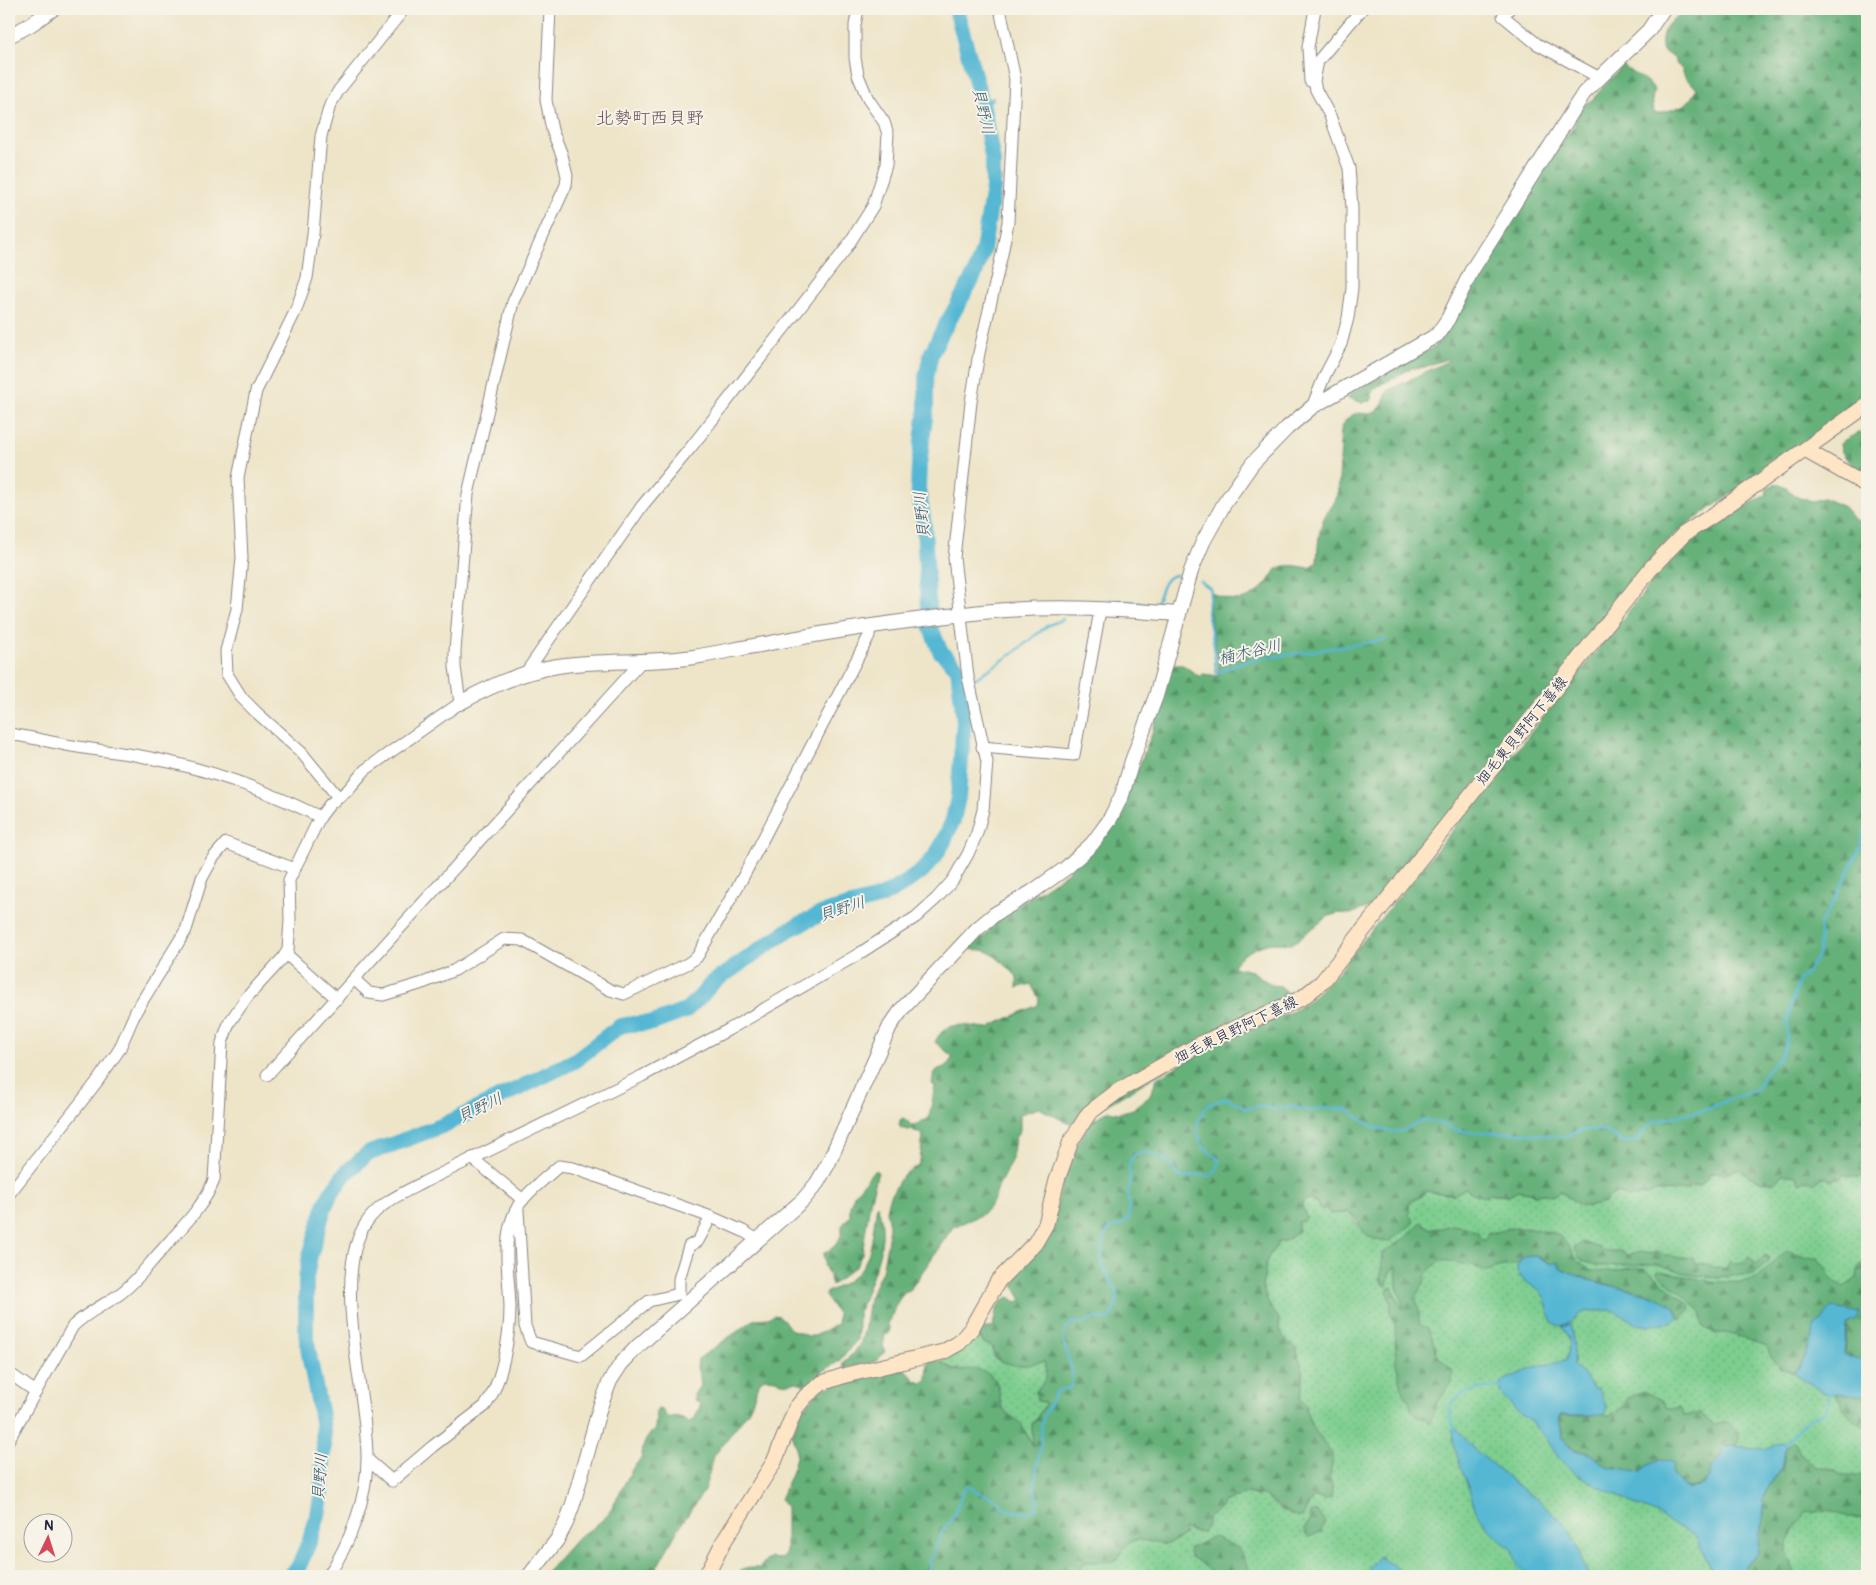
<svg xmlns="http://www.w3.org/2000/svg" width="1876" height="1585" font-family="Pangolin,'Klee One',sans-serif">
<style>
.grass{fill:url(#grass-dots);stroke:#507865}
.forest{fill:url(#forest-firs);stroke:#446a5a}
.water{fill:#55b7d3;stroke:#3c6c87}
.lines{fill:none;stroke-linecap:round;stroke-linejoin:round}
.stream{stroke:#55b7d3;stroke-width:2.5}
.river{stroke:#55b7d3;stroke-width:16}
.minor-casing{stroke:#888482;stroke-width:13}
.tertiary-casing{stroke:#888482;stroke-width:16}
.secondary-casing{stroke:#888482;stroke-width:17}
.minor{stroke:#fff;stroke-width:11}
.tertiary{stroke:#fff;stroke-width:14}
.secondary{stroke:#fee5c5;stroke-width:15}
.labels{text-anchor:middle;dominant-baseline:central;stroke-width:4;stroke-linejoin:round;paint-order:stroke}
.street-label{font-size:15px;fill:#22223b;stroke:#f7f3e8}
.water-label{font-size:16px;font-style:italic;fill:#345670;stroke:#f7f3e8}
.quarter-label{font-size:18px;fill:#695359;stroke:#f7f3e8}
</style>
<defs>
<pattern id="grass-dots" width="8" height="8" patternUnits="userSpaceOnUse" patternTransform="scale(1.25)"><rect width="8" height="8" fill="#7dce8f"/><path d="M2 2h.1M6 6h.1" fill="none" stroke="#6cb17c" stroke-width="1.8" stroke-linecap="round"/></pattern>
<pattern id="forest-firs" width="22" height="20" patternUnits="userSpaceOnUse" patternTransform="scale(1.25)"><rect width="22" height="20" fill="#66b17a"/><path d="M5 1l3.5 6h-7zM16 11l3.5 6h-7z" fill="#549065"/></pattern>
</defs>
<rect width="100%" height="100%" fill="#f7f3e8"/>
<filter id="ink" filterUnits="userSpaceOnUse"><feTurbulence type="fractalNoise" baseFrequency=".02" numOctaves="2"/><feDisplacementMap in="SourceGraphic" scale="10" xChannelSelector="R" yChannelSelector="G"/><feConvolveMatrix kernelMatrix="1 2 1 2 8 2 1 2 1" color-interpolation-filters="sRGB"/></filter>
<filter id="wash" filterUnits="userSpaceOnUse"><feTurbulence type="fractalNoise" baseFrequency=".0096" numOctaves="4" result="noise"/><feDisplacementMap in="SourceGraphic" scale="20" xChannelSelector="R" yChannelSelector="G"/><feGaussianBlur stdDeviation="1.12" result="paint"/><feColorMatrix in="noise" values="0 0 0 0 0 0 0 0 0 0 0 0 0 0 0 0 0 1.4 0 .05"/><feComposite in="paint" operator="in"/></filter>
<g filter="url(#wash)">
<rect width="100%" height="100%" fill="#eee5c9"/>
<g class="grass">
<path d="M1867 1156V1576H1078L1081 1567 1086 1562C1098 1562 1113 1556 1123 1549 1125 1547 1126 1545 1128 1543 1137 1537 1149 1541 1158 1544L1183 1529 1199 1533 1207 1518 1223 1503 1248 1493 1257 1496 1263 1495 1278 1508 1299 1517 1314 1497 1324 1499 1333 1488 1330 1475 1332 1455 1318 1433 1313 1429 1307 1414 1306 1404 1300 1399 1303 1383 1302 1368 1296 1349 1282 1335 1279 1327V1319L1268 1303 1262 1285C1266 1276 1264 1268 1267 1260 1270 1254 1275 1249 1278 1242 1287 1242 1291 1237 1298 1231V1222L1305 1220 1306 1217 1302 1206V1201C1317 1196 1323 1212 1337 1214 1341 1214 1346 1213 1350 1212L1357 1225 1409 1215V1202L1417 1199 1426 1191 1454 1195 1465 1188 1472 1193 1509 1195 1517 1190 1529 1192 1534 1195 1545 1194 1552 1196 1559 1191C1583 1205 1574 1210 1605 1203L1607 1198 1618 1192C1628 1200 1644 1195 1655 1191 1662 1189 1675 1191 1682 1190 1688 1189 1694 1186 1701 1185 1710 1175 1709 1170 1724 1174L1736 1169 1743 1170 1746 1174 1778 1179 1783 1174 1797 1176V1180L1801 1183 1803 1180 1810 1181 1814 1184C1820 1179 1826 1176 1833 1180L1843 1175 1858 1177 1863 1173 1860 1166 1863 1160Z"/>
<path d="M979 1332 981 1340 1033 1364 1044 1360 1047 1371 1044 1385 1041 1386 1045 1405 1032 1425 1033 1447C1029 1439 1025 1428 1018 1422 1007 1411 1000 1412 999 1393L962 1371 949 1367 940 1361C957 1357 969 1346 979 1332Z"/>
</g>
<g class="forest">
<path d="M1689 9H1867V398L1681 529 1661 546 1631 589 1380 903 1350 914 1338 913 1327 917 1292 944C1285 944 1278 943 1272 943 1259 945 1237 955 1233 967L1252 971 1272 985 1281 986 1288 994 1289 997 1076 1123H1068L1039 1108 1020 1114V1130L1015 1138 1012 1159 999 1185 994 1200 987 1210 979 1216 953 1227 910 1290 904 1292 895 1306 891 1319 887 1322 890 1330 888 1334 885 1335 883 1346 885 1351 877 1361 845 1368 843 1367V1362L854 1353 861 1342 865 1327 869 1298 882 1271 888 1239 889 1225 886 1211 888 1201 902 1176 917 1166 920 1161 923 1135C914 1128 906 1132 899 1126L900 1120 903 1118 908 1121 910 1125 915 1126 921 1121 926 1120 929 1118 935 1086 932 1084C933 1075 935 1067 945 1068L953 1057 935 1042C947 1017 966 1027 989 1028L993 1025 1038 1005 1039 999 1031 984 1017 988C1017 984 1018 980 1016 976 1014 972 992 952 986 951 981 949 976 951 971 949V943L985 937 997 919 1067 873 1128 793 1152 734 1171 665H1183L1200 677 1203 674 1218 676C1221 648 1204 620 1211 593 1233 602 1245 605 1264 586 1270 581 1272 572 1279 568 1288 563 1301 567 1310 568L1317 562C1318 549 1318 533 1323 521 1325 513 1332 508 1335 501 1340 489 1339 472 1340 459 1342 445 1336 432 1347 419 1359 407 1369 419 1378 410 1384 405 1384 396 1389 390L1448 361 1447 359 1434 363 1425 367 1412 368 1373 389 1371 401 1360 402 1348 398 1350 394 1436 346 1482 269C1491 264 1493 257 1496 247L1543 168 1574 126 1581 108 1594 98 1598 92 1623 66C1633 75 1649 79 1655 91L1652 97 1654 113C1660 114 1683 107 1688 102 1692 98 1694 93 1697 88 1694 85 1690 83 1687 79 1681 72 1685 70 1675 63V59L1663 51C1657 29 1673 18 1689 9Z"/>
<path d="M1867 422V475C1856 468 1841 458 1840 444 1846 437 1856 436 1864 429L1865 423Z"/>
<path d="M1776 483 1786 488 1799 498 1813 501 1823 498 1833 502 1844 507 1855 520 1867 523V1156L1863 1160 1860 1166 1863 1174V1176L1858 1177 1844 1175 1840 1179 1836 1177 1831 1180 1825 1177 1818 1180 1814 1184 1810 1181 1803 1180 1799 1183 1796 1176 1783 1174 1774 1182C1762 1182 1751 1181 1743 1170L1736 1169 1724 1174C1709 1170 1710 1175 1701 1185L1689 1186 1687 1190 1655 1191 1650 1194 1629 1198 1618 1192 1607 1198 1605 1203C1574 1210 1583 1205 1560 1191L1552 1196 1545 1194 1534 1195 1529 1192 1518 1190 1509 1195 1491 1193 1485 1197 1472 1193 1465 1188 1454 1195 1426 1191 1422 1196 1409 1202V1215L1414 1220 1412 1224 1388 1242C1359 1239 1365 1228 1350 1212L1330 1214 1326 1209 1321 1210 1316 1201 1309 1199 1303 1201 1302 1206 1306 1217 1305 1220 1298 1222V1231C1291 1237 1287 1242 1278 1242 1275 1249 1270 1254 1267 1260 1264 1268 1266 1276 1262 1285L1268 1303 1279 1319V1327L1282 1335 1296 1349 1302 1368 1303 1383 1300 1399C1309 1407 1306 1416 1312 1427 1316 1434 1330 1448 1332 1456 1334 1462 1330 1469 1330 1475 1330 1484 1333 1488 1331 1498L1324 1499 1314 1497 1309 1502 1303 1517C1287 1517 1276 1503 1263 1495L1257 1496 1248 1493 1223 1503 1221 1508 1207 1518V1525L1202 1533 1183 1529 1185 1534C1179 1538 1174 1543 1167 1544 1154 1546 1140 1535 1128 1543 1123 1547 1120 1555 1116 1560L1108 1562H1086L1081 1567 1078 1576H737C741 1567 750 1568 759 1568L769 1558 782 1559 786 1552V1507L780 1499 790 1477 796 1457V1448L792 1436 801 1411 821 1389 903 1367 916 1381 922 1383 927 1379 928 1362C937 1358 941 1363 949 1367 953 1369 958 1370 962 1371 973 1366 992 1372 997 1383 1001 1392 998 1401 1003 1410 1007 1416 1014 1417 1019 1422 1025 1428 1028 1439 1033 1446L1032 1425 1045 1405V1402L1037 1401 1036 1391C1047 1380 1048 1376 1044 1361 1022 1367 1016 1368 994 1358L992 1346 984 1344 979 1332 985 1328H993C995 1315 995 1303 1009 1297L1016 1302 1022 1300 1014 1286 1016 1273 1020 1267 1041 1249 1050 1231 1063 1180 1072 1152 1085 1130 1094 1119 1109 1111 1119 1113 1133 1109 1149 1097 1157 1078 1224 1040 1293 1011 1310 1000 1338 972 1645 591 1670 553 1687 540 1739 505 1745 507 1767 494 1766 489Z"/>
<path d="M874 1170 878 1172 870 1202 862 1254 856 1266 832 1285 829 1275 824 1265 825 1263 823 1254C834 1249 843 1239 842 1226L850 1216V1206L854 1195Z"/>
<path d="M877 1205C892 1242 871 1274 861 1308L858 1310V1330L857 1340 839 1361 822 1372 820 1378 807 1387C805 1386 802 1384 800 1383 790 1380 784 1388 776 1379L765 1378 760 1381 749 1410 714 1456 704 1491 680 1526 652 1576H543L579 1536 593 1528 608 1515 633 1468 642 1457C642 1445 646 1437 655 1429L656 1412 658 1409 662 1410 668 1418C677 1414 682 1418 689 1422L694 1420 701 1404 695 1401 694 1395 701 1384 697 1367 698 1359 755 1319 768 1318 774 1315 779 1316 783 1319 790 1329 808 1336H815L837 1324 838 1315 825 1296 827 1292C875 1271 869 1251 877 1205Z"/>
<path d="M1421 1222 1431 1229 1441 1228 1450 1225 1462 1226 1478 1232 1479 1236 1482 1239H1485L1488 1232C1497 1234 1506 1228 1514 1228 1526 1228 1542 1230 1553 1233 1570 1238 1571 1261 1587 1268 1605 1276 1626 1266 1645 1268L1685 1301 1690 1305 1691 1309 1681 1319 1678 1318V1315C1657 1288 1627 1291 1597 1282 1584 1278 1572 1273 1560 1268L1558 1262 1552 1264 1540 1257 1521 1260C1514 1268 1504 1264 1495 1268 1493 1268 1490 1271 1487 1271 1482 1272 1477 1268 1473 1265 1462 1265 1452 1261 1440 1260L1426 1274 1424 1283 1415 1297 1419 1309V1324L1428 1328 1435 1344 1436 1354 1453 1371 1452 1383 1437 1402 1431 1420 1429 1423 1427 1419C1414 1415 1411 1414 1409 1400L1404 1396 1396 1363 1395 1324 1390 1313 1391 1305 1387 1290 1392 1287 1403 1310V1304L1397 1286 1396 1267 1390 1271 1387 1286 1383 1284 1380 1280 1383 1253 1405 1238Z"/>
<path d="M1583 1242 1607 1251H1620L1627 1255 1640 1252 1653 1254 1655 1252H1660L1664 1256H1672L1680 1258 1693 1257 1695 1263C1708 1263 1714 1269 1726 1269L1730 1260 1735 1263 1745 1262 1749 1257 1753 1260 1755 1264 1758 1263 1765 1255 1769 1257 1768 1262 1754 1274 1719 1277 1692 1275 1657 1264 1599 1266 1582 1261 1574 1248Z"/>
<path d="M1788 1251 1807 1258H1818L1828 1271 1830 1278 1844 1287 1857 1278C1858 1270 1858 1263 1867 1260V1362L1845 1356 1847 1326 1852 1321 1831 1308 1823 1320 1816 1326 1805 1357 1794 1373 1781 1368 1771 1357 1767 1347 1755 1341 1726 1333 1714 1334 1703 1327 1701 1312 1691 1302 1657 1273 1658 1270C1684 1276 1734 1290 1758 1277 1771 1270 1774 1256 1788 1251Z"/>
<path d="M1643 1391 1663 1401 1667 1408 1672 1409 1680 1407 1685 1416 1699 1413 1714 1425 1727 1422 1739 1432C1740 1448 1737 1444 1725 1447L1718 1462 1711 1471 1708 1480 1699 1486 1690 1488 1683 1486 1673 1474 1672 1468H1645L1642 1472 1638 1474 1622 1468 1608 1467 1591 1454 1572 1448 1562 1436V1429L1558 1418 1560 1415 1586 1416 1596 1414 1610 1416 1624 1406 1627 1399Z"/>
<path d="M1835 1394 1867 1397V1428C1861 1425 1849 1415 1844 1409 1840 1404 1839 1399 1835 1394Z"/>
<path d="M1793 1441 1796 1443 1800 1453C1805 1456 1807 1461 1812 1464 1822 1471 1831 1466 1842 1475H1863L1867 1473V1520C1845 1516 1830 1508 1806 1512 1803 1518 1798 1523 1794 1529 1791 1534 1791 1538 1787 1543 1786 1555 1793 1565 1796 1576H1744L1745 1565 1757 1557 1758 1553 1759 1532 1765 1513 1763 1499 1765 1492 1783 1466 1786 1446Z"/>
<polygon points="1313,1512 1317,1512 1325,1521 1321,1532 1309,1537 1306,1534 1305,1528 1310,1519 1309,1514"/>
<polygon points="1214,1537 1238,1548 1250,1571 1260,1576 1216,1576 1200,1562 1191,1557 1189,1552 1190,1548"/>
</g>
<g class="water">
<path d="M1536 1256 1552 1264 1558 1262 1560 1268C1572 1273 1585 1279 1597 1282 1624 1290 1652 1290 1675 1308L1678 1318 1670 1322 1648 1326 1637 1324 1613 1310 1584 1312C1577 1314 1569 1329 1557 1325 1547 1321 1549 1305 1544 1297 1536 1282 1502 1278 1524 1257Z"/>
<polygon points="1831,1307 1860,1313 1857,1320 1849,1323 1847,1326 1844,1354 1847,1357 1867,1362 1867,1397 1825,1393 1794,1374 1805,1357 1816,1326 1823,1320"/>
<path d="M1571 1324V1330L1574 1343 1573 1365 1583 1374 1593 1388 1598 1389 1607 1408 1605 1415H1562L1559 1416 1562 1436 1569 1446 1574 1450 1591 1454 1608 1467 1626 1469 1640 1473 1646 1466 1660 1460 1671 1462 1674 1465 1672 1471C1674 1476 1679 1483 1684 1487 1691 1491 1705 1486 1708 1479 1710 1475 1710 1471 1712 1467 1718 1461 1720 1455 1725 1447L1736 1446 1764 1449 1783 1442 1786 1446 1781 1468 1765 1492 1763 1499 1765 1513 1759 1532 1758 1553 1757 1557 1745 1565 1744 1576H1715L1700 1546 1699 1540 1692 1533 1676 1526 1662 1517 1623 1499 1576 1475 1558 1457 1546 1438 1536 1429 1531 1422 1523 1417 1500 1393 1501 1382 1534 1367 1565 1361C1571 1349 1572 1338 1562 1327Z"/>
<polygon points="1453,1429 1457,1429 1475,1450 1523,1490 1541,1502 1568,1528 1576,1543 1588,1576 1525,1576 1525,1570 1518,1564 1512,1550 1489,1530 1476,1510 1452,1441"/>
<polygon points="1381,1556 1382,1559 1394,1566 1407,1576 1369,1576 1370,1566 1377,1560 1377,1557"/>
</g>
<g class="lines">
<g class="stream">
<polyline points="983,107 993,98"/>
<polyline points="1200,581 1211,589 1207,612 1214,645 1216,673 1246,661 1386,640"/>
<path d="M1110 600 1156 604C1161 592 1163 575 1177 575"/>
<polyline points="973,680 1015,652 1047,626 1063,619"/>
<polyline points="960,686 966,683"/>
<path d="M1456 1431C1452 1423 1448 1412 1452 1404 1459 1390 1490 1386 1504 1387"/>
<polyline points="1783,1445 1809,1420 1825,1411 1831,1394"/>
<path d="M928 1576 930 1560 942 1532 954 1516 963 1491 967 1487C973 1487 973 1490 978 1492 988 1497 997 1497 1003 1508 1014 1512 1026 1515 1036 1509L1038 1500 1034 1488 1041 1442V1429L1043 1417 1055 1394 1058 1390 1070 1388C1081 1361 1048 1341 1073 1322L1083 1324 1096 1318 1108 1320C1113 1315 1118 1300 1118 1293 1108 1276 1099 1267 1102 1246 1103 1240 1105 1234 1110 1229 1116 1226 1122 1225 1128 1220 1131 1210 1128 1204 1128 1194 1127 1190 1130 1187 1130 1183 1131 1174 1125 1165 1133 1157 1140 1149 1160 1154 1168 1161 1173 1165 1173 1173 1179 1176 1185 1180 1191 1176 1197 1175 1201 1174 1205 1176 1209 1176 1214 1175 1219 1167 1220 1161L1202 1145 1197 1131 1198 1122 1207 1105 1227 1098 1245 1108 1260 1106 1276 1109 1293 1107 1311 1111 1322 1108 1347 1109 1369 1125 1391 1132 1402 1131 1423 1120 1437 1122 1453 1129 1466 1132 1522 1133 1563 1137 1582 1130 1595 1129 1606 1131 1623 1142H1631L1636 1141 1650 1125 1656 1121 1708 1109 1733 1098 1757 1090 1763 1075 1781 1056 1786 1044 1788 1017 1794 995 1799 980 1807 973 1819 954 1820 925 1836 897 1860 848 1864 831 1867 829"/>
<polyline points="1517,1576 1522,1564"/>
</g>
<polyline class="river" points="290,1576 298,1568 310,1540 318,1515 321,1497 324,1445 322,1421 310,1360 306,1332 306,1278 310,1256 324,1208 331,1193 344,1175 367,1154 444,1125 574,1061 620,1026 631,1024 653,1023 685,1011 701,996 712,983 790,929 823,913 881,897 902,885 921,872 934,858 943,843 953,820 958,798 964,721 958,668 940,651 929,623 924,525 918,488 919,465 926,409 926,377 931,354 941,334 975,274 983,250 993,188 993,162 983,107 956,9"/>
</g>
</g>
<g filter="url(#ink)">
<g class="lines">
<g class="minor-casing">
<g id="minor">
<polyline points="1509,9 1503,16 1537,44 1598,77"/>
<polyline points="1310,81 1308,47 1315,9"/>
<polyline points="1312,407 1325,375 1341,344 1348,318 1352,288 1352,208 1349,168 1330,116 1316,90 1314,81 1318,61 1362,9"/>
<polyline points="525,674 642,506 692,446 845,250 873,206 886,165 888,134 884,122 868,99 858,75 855,58 855,25 858,9"/>
<path d="M9 734C30 737 51 742 72 746 95 750 118 752 140 756 203 767 264 789 320 817"/>
<polyline points="982,747 1074,755 1099,616 1102,608"/>
<polyline points="338,797 301,752 256,712 242,698 227,674 226,651 237,609 242,558 238,478 256,391 296,310 307,278 313,234 321,136 330,105 339,90 404,9"/>
<polyline points="286,954 337,999"/>
<polyline points="355,980 369,993 383,995 423,983 455,970 504,939 522,940 610,990 624,994 687,964 697,957 742,879 869,636 870,627"/>
<polyline points="267,1075 641,662"/>
<polyline points="472,1158 523,1200"/>
<polyline points="9,1194 96,1083 119,1050 136,1011 186,930 202,878 213,858 226,843 295,869"/>
<polyline points="518,1210 525,1326 531,1342 581,1356 649,1301 679,1294 679,1279 689,1246 698,1241 711,1217"/>
<polyline points="9,1373 36,1392"/>
<path d="M9 1439 73 1326C87 1312 105 1305 121 1293 136 1282 148 1265 161 1251 180 1229 203 1208 214 1180L222 1043 229 1023 247 997 283 958 288 950 290 920 289 880 320 817 330 804 347 791 365 770 460 703 455 667V651L468 494 501 353 513 302 566 185 567 176 562 155 552 130 546 100 550 9"/>
<path d="M368 1460 392 1481 433 1446 485 1406C502 1383 510 1336 510 1307 509 1274 500 1236 518 1206 527 1192 547 1177 559 1166L573 1168 711 1217 743 1231 758 1240"/>
<path d="M328 1576C350 1543 367 1499 367 1459 368 1394 330 1278 366 1223 379 1203 403 1193 424 1182L642 1076 728 1030 857 955 916 917 937 898 953 880 968 854 977 833 983 810 987 762 968 677 954 558 971 402 979 353 1002 254 1008 222 1015 79 1000 9"/>
</g>
</g>
<g class="tertiary-casing">
<g id="tertiary">
<polyline points="9,36 30,25 53,9"/>
<path d="M460 703C490 686 523 671 558 666 603 659 649 664 694 657 718 653 741 648 765 644 837 630 910 620 982 612 1048 605 1113 609 1179 614"/>
<polyline points="529,1576 557,1540 566,1523 573,1504 600,1407 610,1381 621,1364 637,1347 803,1200 817,1183 828,1164 890,1026 903,1008 977,929 995,914 1032,892 1066,868 1092,844 1109,821 1122,795 1132,761 1156,696 1191,571 1203,542 1224,504 1252,464 1287,428 1312,407 1437,335 1448,319 1472,270 1584,93 1649,30 1663,9"/>
</g>
</g>
<g class="secondary-casing">
<g id="secondary">
<polyline points="1805,450 1867,485"/>
<polyline points="706,1576 724,1541 774,1462 796,1408 806,1396 822,1383 846,1375 943,1352 959,1343 971,1329 998,1281 1035,1243 1046,1224 1057,1180 1071,1141 1089,1113 1118,1091 1200,1044 1302,998 1322,982 1652,567 1684,534 1715,514 1867,405"/>
</g>
</g>
<use href="#minor" class="minor"/>
<use href="#tertiary" class="tertiary"/>
<use href="#secondary" class="secondary"/>
</g>
</g>
<g class="labels">
<g class="street-label">
<text transform="translate(1522 731) rotate(-51)">畑毛東貝野阿下喜線</text>
<text transform="translate(1236 1030) rotate(-26)">畑毛東貝野阿下喜線</text>
</g>
<g class="water-label">
<text transform="translate(983 111) rotate(77)">貝野川</text>
<text transform="translate(922 515) rotate(-96)">貝野川</text>
<text transform="translate(1250 652) rotate(-13)">楠木谷川</text>
<text transform="translate(842 909) rotate(-18)">貝野川</text>
<text transform="translate(480 1108) rotate(-26)">貝野川</text>
<text transform="translate(320 1477) rotate(-86)">貝野川</text>
</g>
<g class="quarter-label">
<text x="650" y="118">北勢町西貝野</text>
</g>
</g>
<rect width="1876" height="1585" fill="none" stroke="#f7f3e8" stroke-width="30"/>
<g transform="translate(48 1538) rotate(4)"><circle r="24" fill="#f7f3e8" stroke="#a29fa3"/>
<path d="M0-4L9 19L0 12L-9 19Z" fill="#d1495b"/>
<text y="-8" font-size="14" font-weight="bold" text-anchor="middle" fill="#22223b">N</text>
</g>
</svg>
